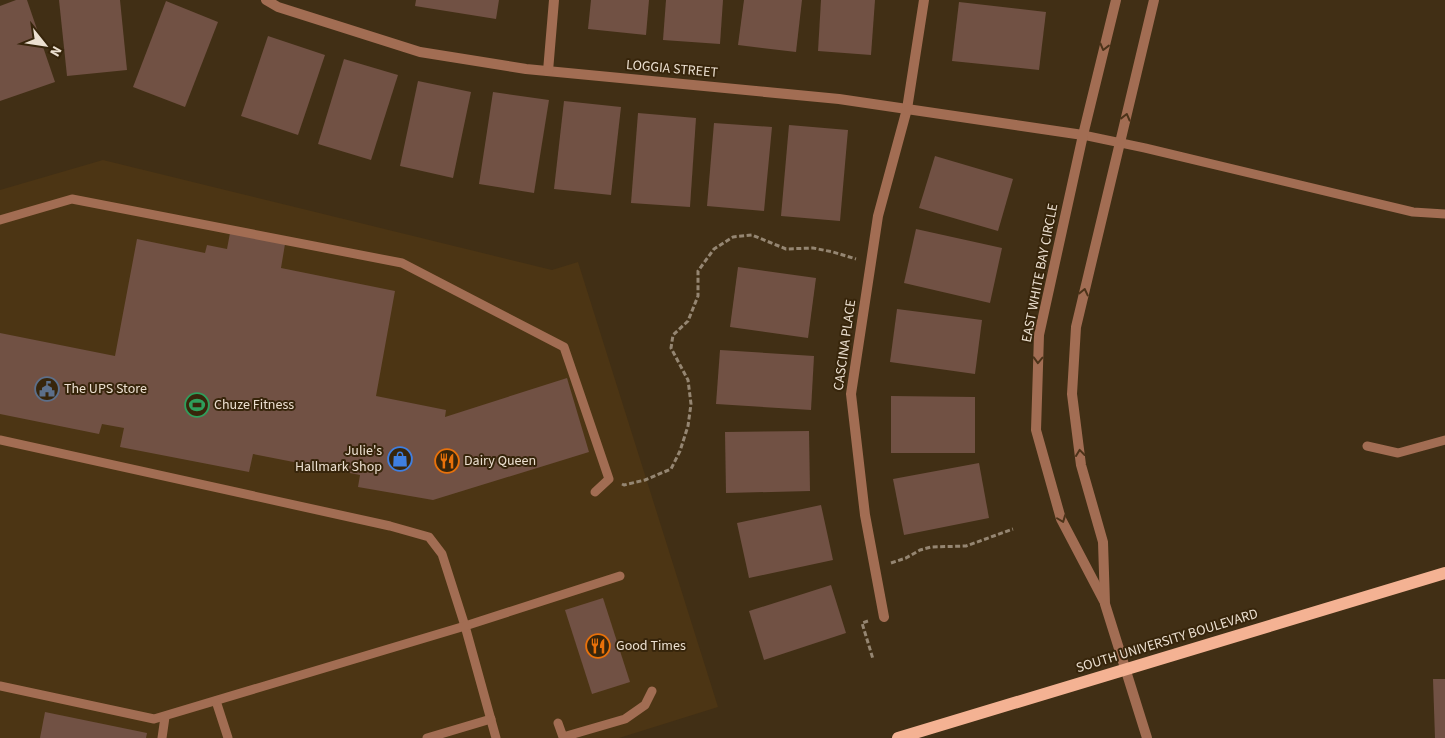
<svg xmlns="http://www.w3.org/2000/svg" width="1445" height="738" font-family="'Source Sans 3',sans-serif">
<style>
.built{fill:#4c3514}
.building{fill:#715144}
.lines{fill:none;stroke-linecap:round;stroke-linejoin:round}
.path{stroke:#958672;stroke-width:3;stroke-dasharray:5 2.5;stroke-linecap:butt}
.service{stroke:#a26d53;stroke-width:9}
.minor{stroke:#a26d53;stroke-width:10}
.primary{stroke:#f4b293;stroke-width:12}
.oneway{stroke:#4c3319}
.labels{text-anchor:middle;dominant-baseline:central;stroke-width:4;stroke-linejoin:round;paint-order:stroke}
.street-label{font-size:14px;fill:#ece0d1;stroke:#37250b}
.poi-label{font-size:14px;fill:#ece0d1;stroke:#37250b;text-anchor:start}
</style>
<rect width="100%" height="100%" fill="#412f15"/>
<polygon class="built" points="103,160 552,270 578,262 718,707 619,738 0,738 0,190"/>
<g class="building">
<polygon points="16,0 27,0 55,82 0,101 0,6"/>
<polygon points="59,0 120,0 127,70 67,76"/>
<polygon points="416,0 499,0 496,19 415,6"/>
<polygon points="591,0 649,0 646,35 588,29"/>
<polygon points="666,0 723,0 720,44 663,40"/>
<polygon points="744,0 802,0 796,52 738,45"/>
<polygon points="821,0 875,0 871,55 818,51"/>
<polygon points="166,1 218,22 185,107 133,87"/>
<polygon points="959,2 1046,12 1039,70 952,61"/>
<polygon points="268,36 325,55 298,135 241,116"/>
<polygon points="344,59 398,75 371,160 318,144"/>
<polygon points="418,81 471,92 453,178 400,166"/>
<polygon points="493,92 549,100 534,193 479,184"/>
<polygon points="564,101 621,107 611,195 554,189"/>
<polygon points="638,113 696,118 690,207 631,203"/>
<polygon points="714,123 772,127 764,211 707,206"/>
<polygon points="789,125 848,130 840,221 781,216"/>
<polygon points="935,156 1013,179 998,231 919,208"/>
<polygon points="916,229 1002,248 990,303 904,283"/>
<polygon points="230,233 285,244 281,268 395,291 376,396 446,410 445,417 567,378 589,452 433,500 358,487 360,475 253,454 249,472 120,447 124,428 102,424 99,434 0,414 0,333 115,356 137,239 205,253 207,245 227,249"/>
<polygon points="738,267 816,278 808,338 730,327"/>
<polygon points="897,309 982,320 975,374 890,362"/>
<polygon points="720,350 814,356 811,410 716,404"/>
<polygon points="891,396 975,397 975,453 891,453"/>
<polygon points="809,431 810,491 726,493 725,432"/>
<polygon points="979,463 989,518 904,535 893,479"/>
<polygon points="821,505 833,560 749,578 737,523"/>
<polygon points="831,585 846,633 764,660 749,611"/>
<polygon points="603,598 630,682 592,694 565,610"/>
<polygon points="1433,679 1445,679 1445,738 1435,738"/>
<polygon points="45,712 147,733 146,738 40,738"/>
</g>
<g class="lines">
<g class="path">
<polyline points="622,484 624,485 645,480 671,469 680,451 688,426 691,404 688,380 671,348 673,335 688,321 698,296 698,271 714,249 733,237 752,235 786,249 813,248 833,252 856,259"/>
<polyline points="891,563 906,558 920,550 931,547 966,546 1013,529"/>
<polyline points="868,621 862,623 873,659"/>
</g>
<g class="service">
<polyline points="1083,135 1145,148 1413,212 1445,214"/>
<polyline points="0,220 72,199 402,263 564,347 609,479 595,492"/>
<polyline points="0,440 390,526 429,537 442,554 465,626 496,738"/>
<polyline points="1367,446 1398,453 1445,440"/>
<polyline points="0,686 154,719 465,626 620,576"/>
<polyline points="216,701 228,738"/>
<polyline points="558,723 563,737 625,719 645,705 652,691"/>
<polyline points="162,738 165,717"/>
<polyline points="427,738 491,719"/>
</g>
<g class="minor">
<polyline points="266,0 278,7 420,52 526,69 839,99 1083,135"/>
<polyline points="548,71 554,0"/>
<polyline points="1104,601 1061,519 1036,430 1039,335 1083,135 1116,0"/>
<polyline points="884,617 865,515 851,394 878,216 907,109 924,0"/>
<polyline points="1147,738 1105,604 1103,542 1081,465 1072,394 1076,327 1154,0"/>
</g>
<polyline class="primary" points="898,738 1445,573"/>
</g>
<defs><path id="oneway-chevron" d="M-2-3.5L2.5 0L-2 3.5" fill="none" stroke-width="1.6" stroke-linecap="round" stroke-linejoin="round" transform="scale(1.25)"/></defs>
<g class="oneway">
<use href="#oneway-chevron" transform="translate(1104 47) rotate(104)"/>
<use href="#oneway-chevron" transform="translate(1126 117) rotate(-76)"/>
<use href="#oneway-chevron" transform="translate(1084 292) rotate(-77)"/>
<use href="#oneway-chevron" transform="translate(1038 360) rotate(92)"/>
<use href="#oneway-chevron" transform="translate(1080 453) rotate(-97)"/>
<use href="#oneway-chevron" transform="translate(1062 519) rotate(69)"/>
</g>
<defs>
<g id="civic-ring" transform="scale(1.25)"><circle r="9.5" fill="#37250b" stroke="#5c6f8a" stroke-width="1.5"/><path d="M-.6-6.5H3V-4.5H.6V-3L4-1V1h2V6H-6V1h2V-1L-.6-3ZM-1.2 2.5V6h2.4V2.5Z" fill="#5c6f8a"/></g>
<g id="stadium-ring" transform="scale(1.25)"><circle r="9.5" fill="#37250b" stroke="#2e9e5b" stroke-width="1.5"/><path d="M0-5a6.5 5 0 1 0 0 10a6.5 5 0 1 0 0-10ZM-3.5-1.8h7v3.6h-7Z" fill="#2e9e5b"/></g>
<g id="shop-ring" transform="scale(1.25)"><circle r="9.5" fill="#37250b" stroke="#3f7fe0" stroke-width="1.5"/><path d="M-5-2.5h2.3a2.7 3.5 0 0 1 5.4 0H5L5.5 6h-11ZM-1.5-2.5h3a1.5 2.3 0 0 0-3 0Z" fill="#3f7fe0"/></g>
<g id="restaurant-ring" transform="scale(1.25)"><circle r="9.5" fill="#37250b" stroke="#e8710a" stroke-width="1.5"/><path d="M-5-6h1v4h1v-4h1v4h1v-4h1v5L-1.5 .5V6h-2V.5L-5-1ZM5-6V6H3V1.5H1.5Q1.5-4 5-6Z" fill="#e8710a"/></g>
</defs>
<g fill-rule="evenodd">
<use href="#civic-ring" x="47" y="389"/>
<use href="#stadium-ring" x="197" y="405"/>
<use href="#shop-ring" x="400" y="459"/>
<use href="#restaurant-ring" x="447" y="461"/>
<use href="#restaurant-ring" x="598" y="646"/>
</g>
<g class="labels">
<g class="street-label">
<text transform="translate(672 69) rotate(5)">LOGGIA STREET</text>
<text transform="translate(1040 273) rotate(-79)">EAST WHITE BAY CIRCLE</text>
<text transform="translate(845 345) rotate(-82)">CASCINA PLACE</text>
<text transform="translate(1167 641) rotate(-17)">SOUTH UNIVERSITY BOULEVARD</text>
</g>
<g class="poi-label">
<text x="64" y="389">The UPS Store</text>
<text x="214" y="405">Chuze Fitness</text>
<text x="382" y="451" text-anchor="end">Julie's<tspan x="382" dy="16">Hallmark Shop</tspan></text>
<text x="464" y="461">Dairy Queen</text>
<text x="616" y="646">Good Times</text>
</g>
</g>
<g transform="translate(45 45) rotate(120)" stroke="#37250b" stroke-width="4" paint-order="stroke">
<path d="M0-4L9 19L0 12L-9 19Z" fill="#ece0d1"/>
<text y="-8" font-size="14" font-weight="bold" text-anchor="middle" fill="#ece0d1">N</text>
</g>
</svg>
